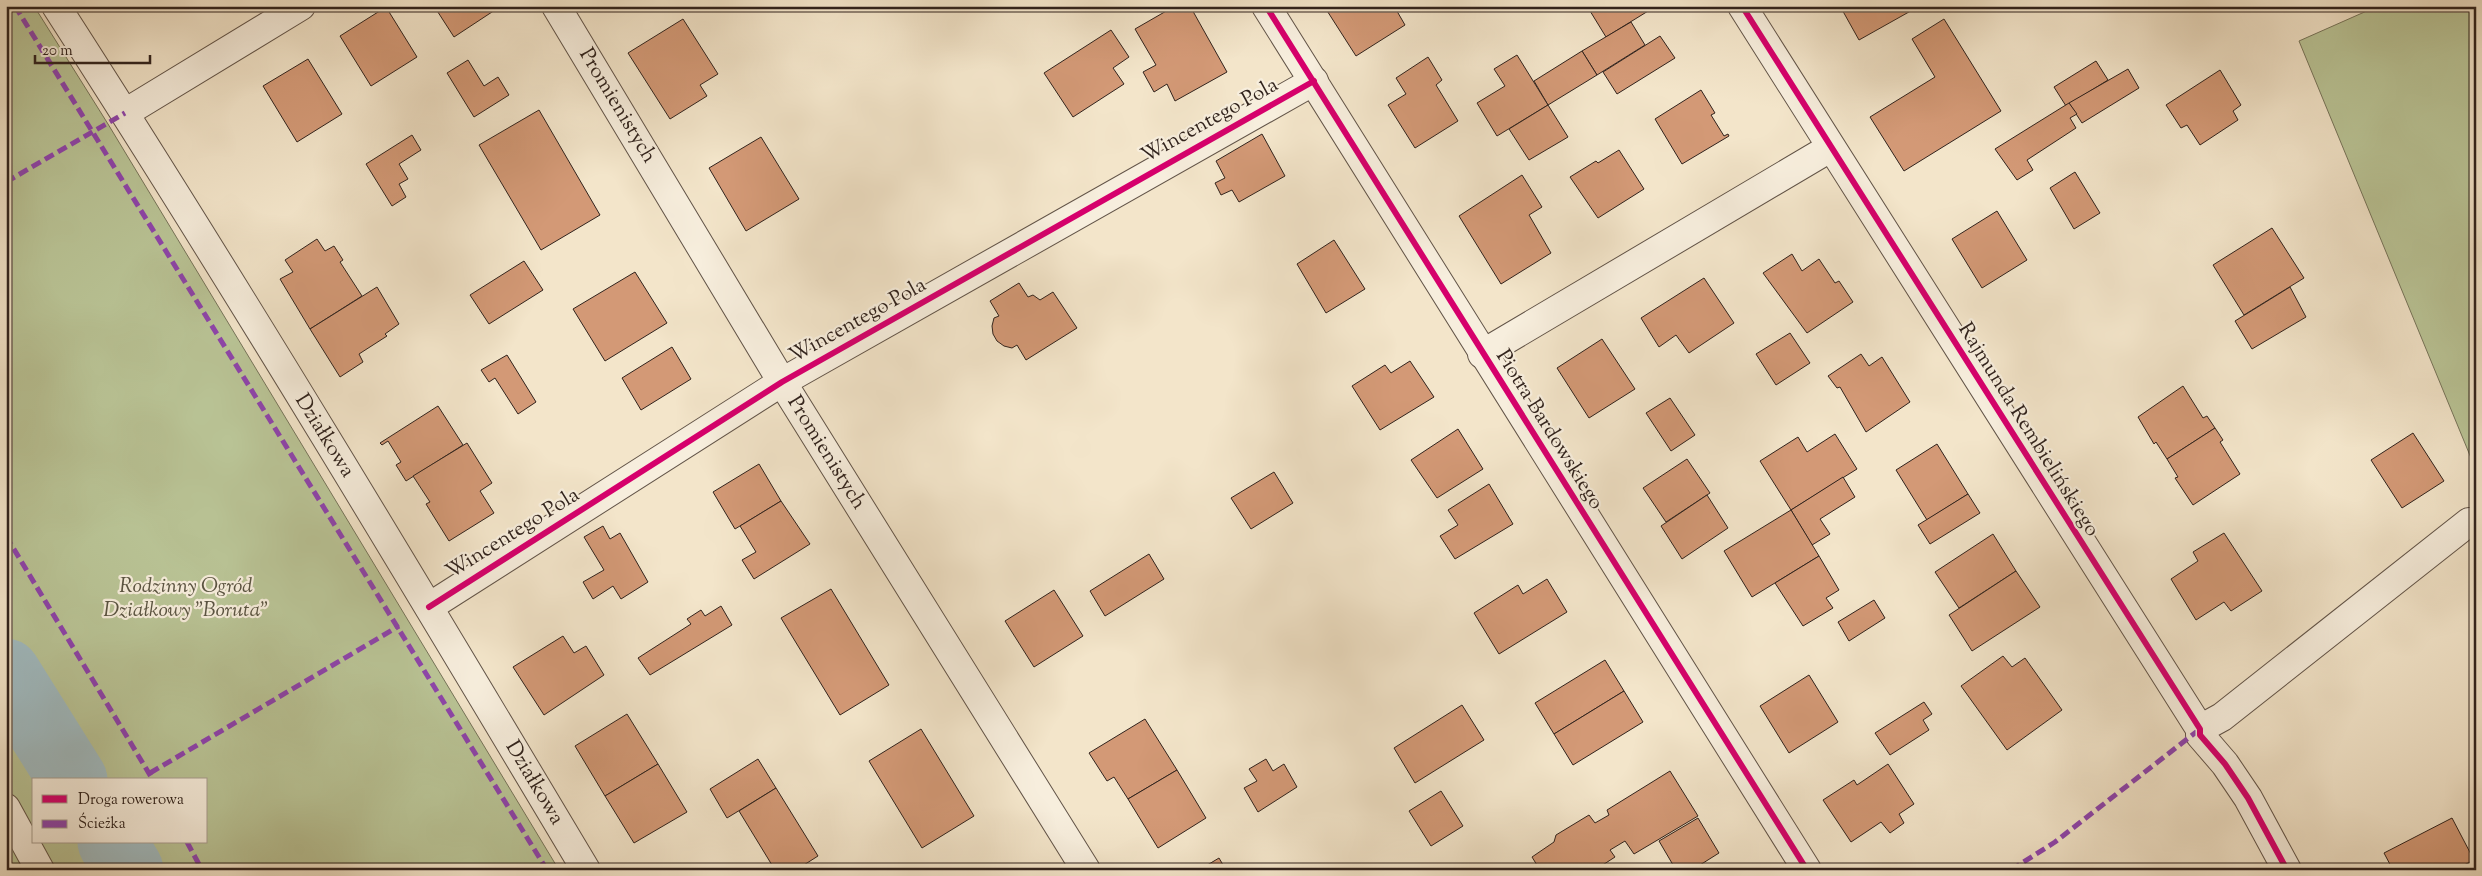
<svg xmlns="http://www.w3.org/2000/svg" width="2482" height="876" font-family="'Sorts Mill Goudy',serif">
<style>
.green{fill:#bac597;stroke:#76745a;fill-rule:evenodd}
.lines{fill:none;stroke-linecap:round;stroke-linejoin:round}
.river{stroke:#a1bcc2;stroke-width:69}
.building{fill:#d39976;stroke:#31231d}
.minor-casing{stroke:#625448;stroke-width:30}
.minor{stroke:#f7eedd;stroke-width:28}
.quiet{stroke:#8e44ad;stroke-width:5;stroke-dasharray:10 5;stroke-linecap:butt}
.cycleway-casing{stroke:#f7eedd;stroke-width:9}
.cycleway{stroke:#d6006c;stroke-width:6}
.labels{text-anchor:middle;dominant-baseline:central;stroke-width:4.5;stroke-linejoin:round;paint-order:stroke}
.street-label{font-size:21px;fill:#31231d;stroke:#f7eedd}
.park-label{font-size:21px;font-style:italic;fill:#5a5442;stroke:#f7eedd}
</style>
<rect width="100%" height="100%" fill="#f3e5ca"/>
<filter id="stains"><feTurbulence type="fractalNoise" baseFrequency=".004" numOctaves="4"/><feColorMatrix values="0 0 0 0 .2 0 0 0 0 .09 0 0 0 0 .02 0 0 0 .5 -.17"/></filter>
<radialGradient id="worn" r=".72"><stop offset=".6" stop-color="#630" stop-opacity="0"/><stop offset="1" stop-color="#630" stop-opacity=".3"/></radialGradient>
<g class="green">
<path d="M6 6H34L108 124 559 870H6ZM34 780H206V842H34Z"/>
<polygon points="2378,6 2476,6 2476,470 2299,41"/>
</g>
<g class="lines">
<g class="river">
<polyline points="6,673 73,780"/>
<polyline points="112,842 129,870"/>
</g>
</g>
<g class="building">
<polygon points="434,6 493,6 495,10 454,37"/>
<polygon points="1175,6 1190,6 1227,72 1175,101 1167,84 1154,92 1143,72 1156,65 1135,29"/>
<polygon points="1324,6 1394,6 1405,25 1356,56"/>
<polygon points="1587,6 1653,6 1653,8 1606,37"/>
<polygon points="1840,6 1915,6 1916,8 1859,40"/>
<polygon points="386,7 417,57 371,86 340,36"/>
<polygon points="683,19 718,74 700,85 707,96 670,119 628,53"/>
<polygon points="1944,19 2001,111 1904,171 1870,117 1935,77 1912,39"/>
<polygon points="1631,22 1645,45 1597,75 1582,51"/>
<polygon points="1111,30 1129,57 1113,68 1124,84 1073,117 1044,73"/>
<polygon points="1660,36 1675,58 1617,94 1603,72"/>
<polygon points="1582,51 1597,75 1548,105 1534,81"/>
<polygon points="1517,55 1548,105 1497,136 1477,103 1505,86 1494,69"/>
<polygon points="1428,57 1442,80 1436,85 1458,121 1415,148 1388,105 1406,94 1396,78"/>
<polygon points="308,59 342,114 297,142 263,86"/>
<polygon points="468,60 484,86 498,77 509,95 474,117 447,73"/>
<polygon points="2096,61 2108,80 2066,106 2054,87"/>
<polygon points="2128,69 2139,88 2082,123 2069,103"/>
<polygon points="2220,70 2241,105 2233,111 2238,120 2200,145 2187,125 2181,128 2166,105"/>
<polygon points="1701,90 1715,113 1711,115 1724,136 1728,134 1729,136 1682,164 1655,119"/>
<polygon points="2069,103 2077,114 2070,118 2076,128 2027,160 2033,170 2017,180 1995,149"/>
<polygon points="1548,105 1568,137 1529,160 1509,129"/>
<polygon points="539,110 600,215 541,250 479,145"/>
<polygon points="1262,134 1285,176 1239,202 1232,190 1221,195 1215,183 1225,178 1216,161"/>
<polygon points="412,135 421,150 399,164 408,179 399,184 406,197 392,206 366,164"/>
<polygon points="761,137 799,199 746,231 709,168"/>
<polygon points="1619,150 1644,189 1598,218 1570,177 1596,161 1598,163"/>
<polygon points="2075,172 2100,213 2074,229 2050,188"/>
<polygon points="1522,175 1542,207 1529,215 1551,253 1501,284 1459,216"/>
<polygon points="1997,211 2027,260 1982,288 1952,239"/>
<polygon points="2272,228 2304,278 2244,315 2213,265"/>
<polygon points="317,239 325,251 334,246 343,260 340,262 362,296 310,329 280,279 293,272 285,260"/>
<polygon points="1334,240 1365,289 1326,313 1297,264"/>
<polygon points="1792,254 1802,271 1819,259 1835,283 1839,281 1853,302 1807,333 1763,273"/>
<polygon points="524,261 543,290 489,324 470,295"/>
<polygon points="635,272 667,323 605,361 573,309"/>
<polygon points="1704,278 1734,323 1689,353 1676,335 1659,347 1641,318"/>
<polygon points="1019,283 1028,297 1033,295 1040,300 1053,292 1077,328 1026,360 1017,345 1012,348 1004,346 997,341 993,334 992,326 994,318 999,316 990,301"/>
<polygon points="377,287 399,324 385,334 387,336 359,354 363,362 340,377 310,329"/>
<polygon points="2290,287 2306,317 2252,349 2235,321"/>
<polygon points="1790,333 1810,363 1776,385 1756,354"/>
<polygon points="1602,339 1635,389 1589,418 1557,368"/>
<polygon points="672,347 691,379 641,410 622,378"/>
<polygon points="1861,354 1869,366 1882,357 1910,402 1866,432 1840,387 1837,388 1828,376"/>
<polygon points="507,355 536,402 518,414 495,378 489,382 481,370"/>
<polygon points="1410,361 1434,397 1380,430 1352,386 1385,365 1391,373"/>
<polygon points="2183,386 2203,418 2207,416 2215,428 2167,459 2156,442 2154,444 2138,417"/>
<polygon points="1670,398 1695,435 1671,451 1646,413"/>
<polygon points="438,406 463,445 406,481 396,465 401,462 388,441 382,445 380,443"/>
<polygon points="2215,428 2223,440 2220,442 2240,474 2193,505 2175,478 2178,477 2167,459"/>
<polygon points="1458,429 1483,469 1437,498 1411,460"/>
<polygon points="2413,433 2444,481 2402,508 2371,460"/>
<polygon points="1835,434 1857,469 1791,510 1760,461 1798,437 1807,452"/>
<polygon points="467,443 492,483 480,491 494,513 449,541 426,504 430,502 413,476"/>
<polygon points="1937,444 1968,494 1927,520 1896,470"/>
<polygon points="1687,459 1710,493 1666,522 1643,488"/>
<polygon points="759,464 781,501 735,529 713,492"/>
<polygon points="1274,472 1293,503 1251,529 1231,498"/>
<polygon points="1843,477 1855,497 1820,519 1830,534 1812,545 1791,510"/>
<polygon points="1489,484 1513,524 1455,559 1440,536 1458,525 1448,510"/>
<polygon points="1968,494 1980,513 1930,544 1918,525"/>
<polygon points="1707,495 1728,528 1682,559 1661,526"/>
<polygon points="781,501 810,544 754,579 742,560 756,552 740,526"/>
<polygon points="1791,510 1819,556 1752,597 1724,551"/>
<polygon points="603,526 610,539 620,533 648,582 621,599 613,586 593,599 583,582 604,570 584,537"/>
<polygon points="2224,533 2262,591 2231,611 2224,602 2196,620 2171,579 2198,561 2193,552"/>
<polygon points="1993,534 2016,571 1959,608 1935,572"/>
<polygon points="1149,554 1164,579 1105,616 1090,591"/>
<polygon points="1819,556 1839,590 1826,598 1833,608 1803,626 1775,583"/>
<polygon points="2016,571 2040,607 1972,651 1949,615"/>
<polygon points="1547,579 1567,612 1499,654 1474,613 1518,585 1523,594"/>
<polygon points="831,589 889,685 840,715 781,618"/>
<polygon points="1054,590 1083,636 1034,667 1005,621"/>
<polygon points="1874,600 1885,618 1849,641 1838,622"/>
<polygon points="721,606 732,625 650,675 638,658 691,624 687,619 701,610 705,616"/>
<polygon points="563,636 574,653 586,646 604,675 544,715 513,667"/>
<polygon points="2003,656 2012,667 2025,658 2062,710 2007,750 1961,686"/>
<polygon points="1605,660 1624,691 1554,734 1535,703"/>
<polygon points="1809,675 1838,722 1789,753 1760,706"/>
<polygon points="1624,691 1643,722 1573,765 1554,734"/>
<polygon points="1924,702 1932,714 1923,720 1929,730 1890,755 1875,733"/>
<polygon points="1462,705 1484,740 1415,783 1394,748"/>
<polygon points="627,714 658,764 605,796 575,746"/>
<polygon points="1145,719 1177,770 1128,799 1114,777 1107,781 1089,753"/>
<polygon points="921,729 974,816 922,848 869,761"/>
<polygon points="758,759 776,788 727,818 710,789"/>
<polygon points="1266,759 1273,771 1284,764 1297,787 1258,812 1244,788 1257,781 1249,769"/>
<polygon points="658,764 687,812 634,843 605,796"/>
<polygon points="1888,764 1914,804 1899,814 1904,823 1890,833 1881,822 1851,842 1823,800 1854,780 1857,785"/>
<polygon points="1177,770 1206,818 1158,848 1128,799"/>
<polygon points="1670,771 1698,816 1634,854 1625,841 1610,850 1615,857 1595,870 1540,870 1532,857 1554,842 1556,835 1589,815 1595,823 1609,815 1607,810"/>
<polygon points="776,788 818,856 796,870 775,870 739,811"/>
<polygon points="1441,791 1463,826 1431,846 1409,811"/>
<polygon points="1698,818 1719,853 1692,870 1676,870 1659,841"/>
<polygon points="2452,818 2474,860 2464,865 2466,870 2393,870 2384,853"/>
<polygon points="1219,858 1226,870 1199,870"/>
</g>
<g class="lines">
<g class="minor-casing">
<g id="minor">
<path d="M56 6C239 290 413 580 586 870"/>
<polyline points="556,6 782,382 1086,870"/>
<polyline points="1266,6 1807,870"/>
<polyline points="1742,6 2200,729 2200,735 2225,764 2248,798 2287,870"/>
<polyline points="125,113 301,6"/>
<polyline points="1482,354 1830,148"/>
<polyline points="429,607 782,382 1314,81"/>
<polyline points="2200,729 2222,717 2469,522"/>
<polyline points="6,808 40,870"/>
</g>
</g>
<use href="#minor" class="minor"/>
<g class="quiet">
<polyline points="15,6 547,870"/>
<polyline points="6,182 125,113"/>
<polyline points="6,536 153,780"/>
<polyline points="150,773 399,626"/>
<polyline points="187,842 202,870"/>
<polyline points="2011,870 2055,842 2200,729"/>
</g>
<g class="cycleway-casing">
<g id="cycleway">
<polyline points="1266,6 1807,870"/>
<polyline points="1742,6 2200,729 2200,735 2225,764 2248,798 2287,870"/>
<polyline points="429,607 782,382 1314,81"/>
</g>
</g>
<use href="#cycleway" class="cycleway"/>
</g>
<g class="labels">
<g class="street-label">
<text transform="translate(617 106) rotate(59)">Promienistych</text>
<text transform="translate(1210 121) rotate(-29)">Wincentego Pola</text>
<text transform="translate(858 321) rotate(-29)">Wincentego Pola</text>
<text transform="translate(1549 430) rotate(58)">Piotra Bardowskiego</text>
<text transform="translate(2028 430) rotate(58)">Rajmunda Rembielińskiego</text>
<text transform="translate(324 436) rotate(58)">Działkowa</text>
<text transform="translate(826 453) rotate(58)">Promienistych</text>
<text transform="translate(513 534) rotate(-32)">Wincentego Pola</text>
<text transform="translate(534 783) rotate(59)">Działkowa</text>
</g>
<g class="park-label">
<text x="186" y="587">Rodzinny Ogród<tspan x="186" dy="24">Działkowy "Boruta"</tspan></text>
</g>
</g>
<rect width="2482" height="876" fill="none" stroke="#f3e5ca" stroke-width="25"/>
<rect x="8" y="8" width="2467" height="861" fill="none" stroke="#31231d" stroke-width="2.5"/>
<rect x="12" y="12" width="2457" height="851" fill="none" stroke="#31231d"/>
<rect x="32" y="778" width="175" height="65" fill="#f7eedd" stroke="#a89d90"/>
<rect x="42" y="795" width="25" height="8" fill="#d6006c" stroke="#a89d90"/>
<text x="78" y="804" font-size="15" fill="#31231d">Droga rowerowa</text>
<rect x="42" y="820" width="25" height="8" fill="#8e44ad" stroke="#a89d90"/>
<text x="78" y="828" font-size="15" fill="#31231d">Ścieżka</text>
<path d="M35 55v8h115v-8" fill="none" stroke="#31231d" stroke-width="2.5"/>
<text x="42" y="55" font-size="15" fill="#31231d" stroke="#f7eedd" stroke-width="4" paint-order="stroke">20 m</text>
<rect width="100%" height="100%" filter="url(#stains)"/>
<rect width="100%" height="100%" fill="url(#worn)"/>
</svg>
